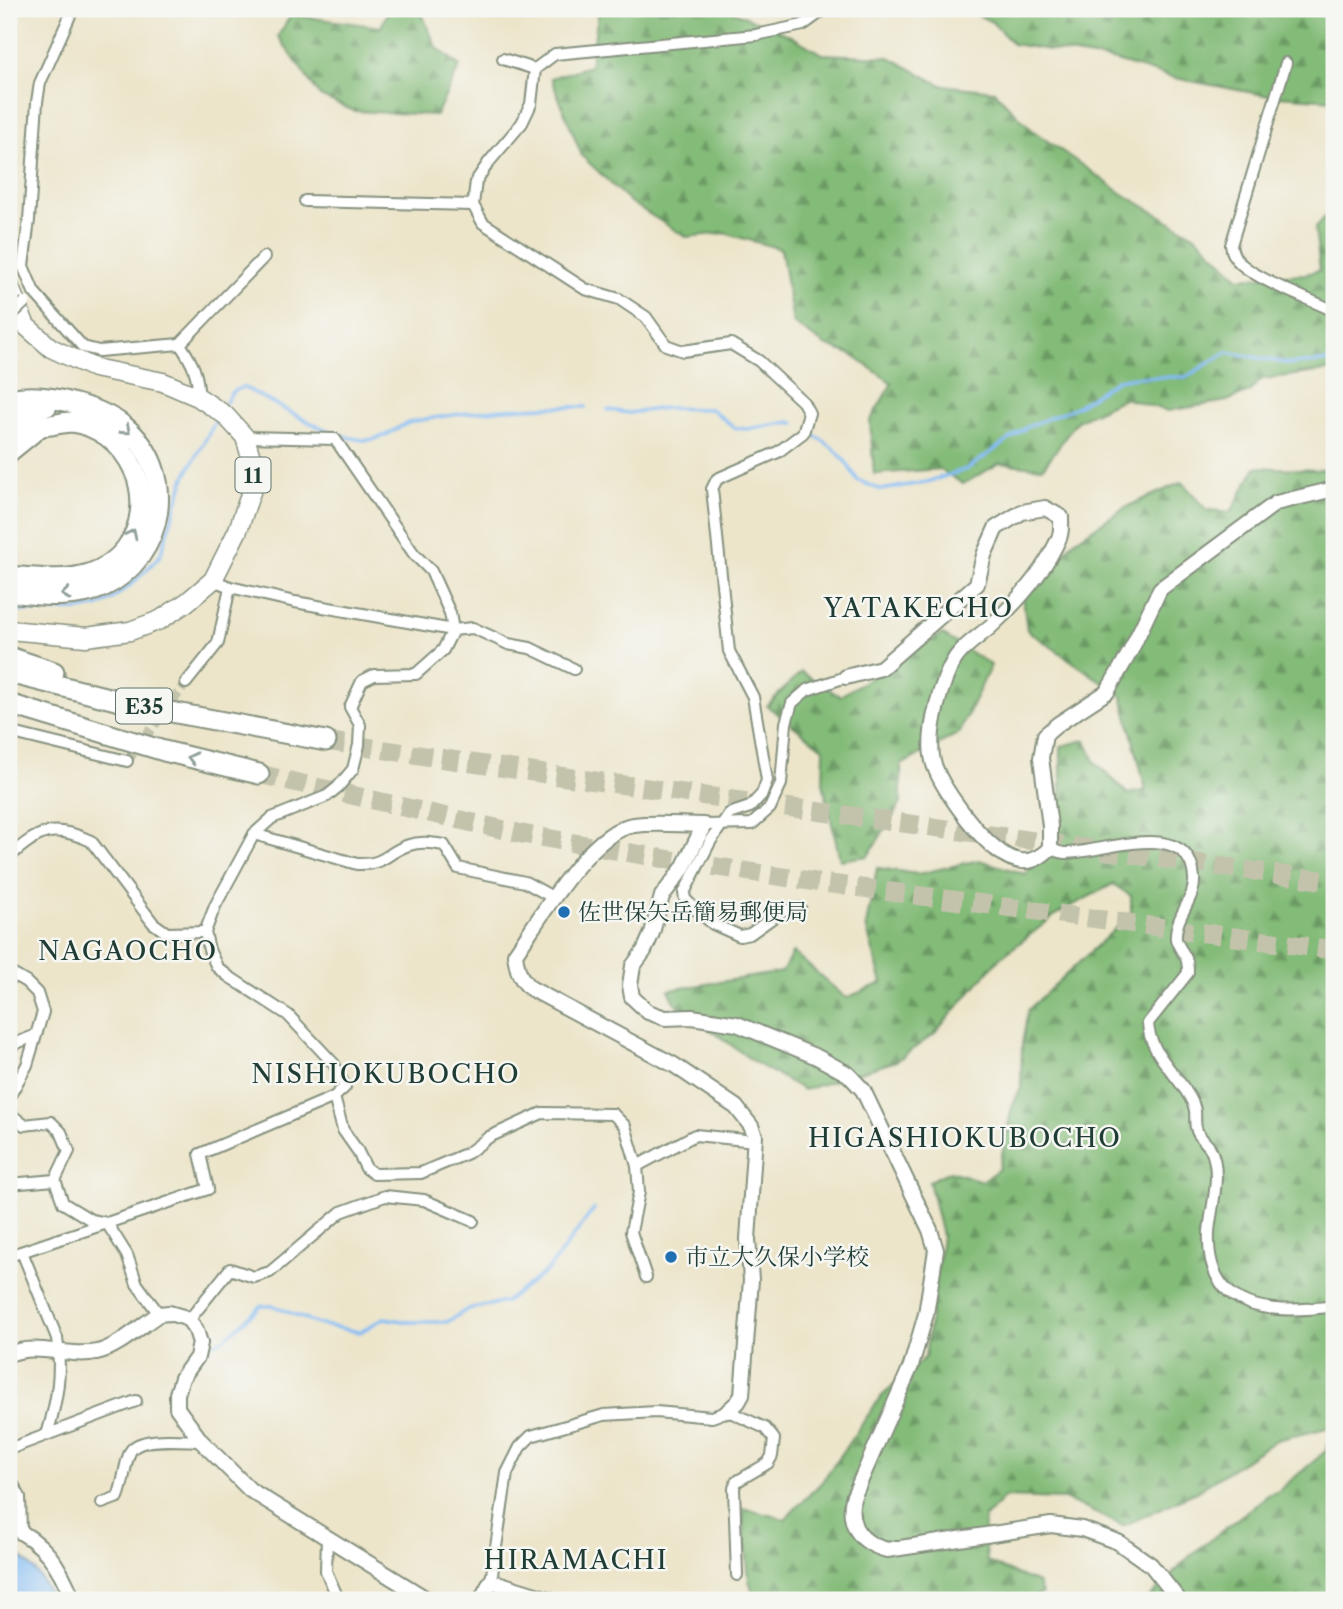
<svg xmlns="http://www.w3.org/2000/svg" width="1343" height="1609" font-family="'Libre Caslon Text','Noto Serif JP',serif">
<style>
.forest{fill:url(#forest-firs);stroke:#517c56;stroke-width:2}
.water{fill:#84bcf4;stroke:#527c94;stroke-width:2}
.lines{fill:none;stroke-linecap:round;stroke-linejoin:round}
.stream{stroke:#84bcf4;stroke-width:3.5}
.minor-tunnel{stroke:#c3c3ac;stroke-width:10;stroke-dasharray:10 5;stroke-linecap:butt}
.motorway-tunnel{stroke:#c3c3ac;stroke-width:19;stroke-dasharray:19 10;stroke-linecap:butt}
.minor-casing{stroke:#86917f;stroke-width:14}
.tertiary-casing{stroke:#86917f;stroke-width:18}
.primary-casing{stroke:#86917f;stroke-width:21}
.motorway-casing{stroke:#86917f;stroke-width:23}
.minor{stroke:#fff;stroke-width:10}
.tertiary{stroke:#fff;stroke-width:14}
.primary{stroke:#fff;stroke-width:18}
.motorway{stroke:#fff;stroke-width:19}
.minor-bridge-casing{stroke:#86917f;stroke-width:14;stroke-linecap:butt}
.minor-bridge{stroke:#fff;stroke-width:10}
.oneway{stroke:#8f9e9a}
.poi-dot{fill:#1f6fb2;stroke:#f6f6f2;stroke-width:2.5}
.labels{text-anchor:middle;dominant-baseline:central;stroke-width:5;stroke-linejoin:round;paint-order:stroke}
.shield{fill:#f6f6f2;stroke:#60746d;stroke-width:2}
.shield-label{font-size:21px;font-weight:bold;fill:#1f3d34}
.poi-label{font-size:23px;fill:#1f3d34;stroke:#f6f6f2;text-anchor:start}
.quarter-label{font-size:26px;letter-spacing:2px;fill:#1f3d34;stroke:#f6f6f2}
</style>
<defs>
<pattern id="forest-firs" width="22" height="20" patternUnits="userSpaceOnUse" patternTransform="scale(1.75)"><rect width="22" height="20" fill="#83bb78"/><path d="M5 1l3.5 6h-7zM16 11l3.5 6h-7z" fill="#6b9963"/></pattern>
</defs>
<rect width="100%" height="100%" fill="#f6f6f2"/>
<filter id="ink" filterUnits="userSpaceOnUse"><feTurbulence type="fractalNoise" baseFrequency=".0143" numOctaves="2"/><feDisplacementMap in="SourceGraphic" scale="14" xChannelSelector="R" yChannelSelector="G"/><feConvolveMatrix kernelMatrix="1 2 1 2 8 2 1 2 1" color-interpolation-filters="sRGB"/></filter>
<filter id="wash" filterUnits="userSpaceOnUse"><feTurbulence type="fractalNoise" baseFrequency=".00686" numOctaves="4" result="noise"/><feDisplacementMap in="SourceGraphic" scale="28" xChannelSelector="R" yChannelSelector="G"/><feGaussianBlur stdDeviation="1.57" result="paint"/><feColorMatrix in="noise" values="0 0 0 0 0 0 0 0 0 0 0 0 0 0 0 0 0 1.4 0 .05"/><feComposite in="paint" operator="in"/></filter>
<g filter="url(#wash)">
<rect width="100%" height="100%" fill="#ece5ca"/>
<g class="forest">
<polygon points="389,9 420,9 436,47 460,66 436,115 354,111 320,96 278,36 291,15 381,27"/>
<polygon points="599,9 727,9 789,35 822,54 889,57 941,85 994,91 1032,130 1123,194 1197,237 1239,278 1306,274 1320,270 1315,228 1334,207 1334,370 1262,379 1249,392 1227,401 1168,411 1124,398 1077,421 1043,468 1000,463 963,484 940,469 874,474 870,421 892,383 850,354 825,345 793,323 781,249 724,233 686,237 630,202 582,156 551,78 590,66"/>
<polygon points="966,9 1334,9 1334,100 1264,95 1175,78 1112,60 1013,44 992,22"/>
<polygon points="1256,467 1315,470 1334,468 1334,1600 1147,1600 1191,1555 1268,1495 1277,1492 1326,1451 1331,1427 1276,1440 1196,1492 1123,1526 1065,1499 1005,1497 984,1518 987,1562 1038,1583 1042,1594 1020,1600 755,1600 749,1580 742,1508 785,1519 821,1483 880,1398 925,1357 942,1236 929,1181 950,1171 982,1181 999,1169 1012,1107 1021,1087 1022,1044 1028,1010 1131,914 1131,896 1113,884 1058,913 999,959 934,1034 896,1061 804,1090 754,1062 676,1004 669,990 782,972 793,952 846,998 882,983 866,926 877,868 918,874 979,860 1025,874 1061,817 1061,746 1086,740 1095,762 1128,794 1146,790 1122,696 1027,630 1023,599 1073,542 1124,508 1182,482 1207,510 1231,512"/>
<polygon points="942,634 991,665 959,733 901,765 901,803 868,856 840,860 823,783 824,749 767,706 801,672 840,696"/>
</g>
<path class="water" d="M9 1548C29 1562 43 1577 52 1600H16L9 1593Z"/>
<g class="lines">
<g class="stream">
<path d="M226 402 232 392 243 387C277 404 329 438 366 440 385 441 398 424 415 421 472 411 529 405 586 407"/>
<polyline points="608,410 629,413 665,408 711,409 735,428 747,429 791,422 795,424"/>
<path d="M814 435C836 448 845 458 857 480L881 490 927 482 967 469 1027 427 1076 407 1117 380 1136 377H1186L1227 352 1291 364 1334 361"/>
<polyline points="9,611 79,610 99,606 112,599 134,582 160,556 185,477 215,422"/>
<polyline points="212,1344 224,1339 261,1306 274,1306 317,1324 360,1332 384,1318 409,1322 447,1322 468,1309 505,1302 548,1270 594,1209"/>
</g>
</g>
</g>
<g filter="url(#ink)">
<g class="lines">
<polyline class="minor-tunnel" points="127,761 186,683"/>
<g class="motorway-tunnel">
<polyline points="326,741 552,775 1334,882"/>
<polyline points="259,774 522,834 672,860 823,883 1334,950"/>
</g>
<g class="minor-casing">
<g id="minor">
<polyline points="73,9 40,83 37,102 29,220 23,266 34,292 83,347 99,351 180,344 264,257"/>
<polyline points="503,59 535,69"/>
<path d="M1286 63 1231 245C1232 253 1235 259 1241 264 1260 281 1309 299 1334 311"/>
<polyline points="305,201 473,205"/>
<path d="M180 344C192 362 199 375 198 397"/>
<polyline points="230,587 295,602 453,630 473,628 508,644 530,648 574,669"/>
<polyline points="186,683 218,643 230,587 213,580"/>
<polyline points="9,732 127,761"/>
<polyline points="704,825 752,824 770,808 781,784 786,723 792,703 807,690 846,677"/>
<path d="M254 834 357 864C387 865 386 852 409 845 421 841 432 843 444 845L458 868 525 882 554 898"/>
<path d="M1050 848C1055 850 1059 853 1065 853 1101 854 1189 815 1194 878 1196 899 1174 917 1176 939 1177 945 1183 952 1186 958 1188 963 1188 968 1188 973L1148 1023C1149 1052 1175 1072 1189 1096 1200 1113 1192 1119 1197 1131 1199 1137 1206 1142 1210 1148 1223 1173 1211 1206 1209 1232 1205 1313 1273 1315 1334 1306"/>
<path d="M9 857C38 831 53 823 91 841L153 923 167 933 205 932"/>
<polyline points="800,908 782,911 750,934 740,936 713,924 693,907 685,899 684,893 710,842 729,814 750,807 762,794 767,780 753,697 729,651 712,489 717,479 778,452 803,433 809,413 803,402 759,361 731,344 683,351 666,345 646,317 619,299 585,289 483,223 473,205 476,181 489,162 522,123 531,104 535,69 555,54 756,35 803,25 825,9"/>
<polyline points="9,972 26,982 37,993 43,1012 27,1065 9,1097"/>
<polyline points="9,1046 34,1036"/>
<polyline points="334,1097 343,1130 357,1150 366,1168 374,1174 421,1173 468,1153 489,1137 542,1113 613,1114 625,1126 637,1166 639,1192 631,1232 646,1277"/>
<polyline points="9,1113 24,1125 51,1122 61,1132 69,1151 55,1180 63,1203 91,1220 107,1223 208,1189 200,1154 334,1097 345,1087 334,1064 288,1015 228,976 217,967 209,950 205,932 215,906 254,834 272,818 327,796 338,787 353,769 359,745 360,725 350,707 362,681 374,675 416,674 443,650 453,630 450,613 431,571 414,554 335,439 245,437"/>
<polyline points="637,1166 695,1135 755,1141"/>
<polyline points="9,1184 55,1180"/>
<path d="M22 1252 57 1338C62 1374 57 1400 47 1435"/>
<polyline points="9,1256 107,1223 127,1255 137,1284 159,1314"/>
<polyline points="189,1320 230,1269 254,1277 270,1272 341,1212 385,1196 424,1200 473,1221"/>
<polyline points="9,1449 136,1401"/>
<polyline points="9,1477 20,1497 21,1531"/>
<path d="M102 1503 118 1497C124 1483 124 1466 130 1452 138 1435 184 1441 201 1441"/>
<polyline points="327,1538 326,1571 337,1596"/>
<polyline points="491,1581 507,1473 520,1447 531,1436 604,1415 656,1412 712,1417 728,1411 765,1428 774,1439 772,1456 768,1463 736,1482 734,1488 737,1575"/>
</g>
</g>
<g class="tertiary-casing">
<g id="tertiary">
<path d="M846 677 881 668 977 584 984 555 996 528 1022 512 1045 508 1061 517C1061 523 1062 532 1059 538 1045 570 1017 602 991 626 980 636 963 646 955 659 941 681 928 730 932 756 935 781 975 832 995 848 1014 864 1032 867 1050 848V826L1041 758 1045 735 1058 724 1107 692 1130 652 1160 589 1276 503 1334 489"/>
<path d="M9 1354C37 1342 68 1358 97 1352 119 1347 140 1326 159 1314L169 1313 183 1317 189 1320 196 1330 200 1343 197 1357 182 1378 177 1394V1408L201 1441 250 1490 428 1600"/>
<path d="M728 1411 738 1402 742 1395 751 1280 748 1239 755 1136 751 1126 736 1107 674 1065 530 988C519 978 517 969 515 954 539 920 591 830 634 825 656 822 681 825 704 825L683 868 662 896 652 933 644 951 633 966 630 985 632 997 648 1012 665 1018 692 1017 737 1024 817 1057 848 1074 863 1090 930 1230 936 1250 926 1314 911 1366 853 1498C847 1525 860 1543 887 1550L1051 1525 1082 1529 1118 1542 1151 1565 1179 1600"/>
<path d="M9 1526C44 1542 59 1564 73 1600"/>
<polyline points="481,1600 491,1581 552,1600"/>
</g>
</g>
<g class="primary-casing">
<polyline id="primary" points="9,286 26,326 51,348 94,368 163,382 198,397 225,415 245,437 252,461 253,486 238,530 213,580 187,602 160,620 130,631 86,637 9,630"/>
</g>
<g class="motorway-casing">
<g id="motorway">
<path d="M9 399C29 395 52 397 72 403 91 408 109 414 125 427 179 472 165 557 103 587 75 600 39 595 9 592"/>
<polyline points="9,415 47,406"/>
<path d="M9 433C21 428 37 426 51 425 58 424 65 422 72 422 84 423 98 430 107 436 157 473 152 554 89 574 63 582 36 578 9 576"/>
<polyline points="9,452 36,430"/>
<polyline points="9,657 54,672"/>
<polyline points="9,673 144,707 326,741"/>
<polyline points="9,704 164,751 259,774"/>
</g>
</g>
<use href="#minor" class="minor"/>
<use href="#tertiary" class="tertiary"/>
<use href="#primary" class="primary"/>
<use href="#motorway" class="motorway"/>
<g class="minor-bridge-casing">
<polyline id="minor-bridge" points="9,317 25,302"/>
</g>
<use href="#minor-bridge" class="minor-bridge"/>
</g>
<defs><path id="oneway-chevron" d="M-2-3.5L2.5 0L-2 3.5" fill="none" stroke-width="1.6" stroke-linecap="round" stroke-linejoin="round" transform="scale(1.75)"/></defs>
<g class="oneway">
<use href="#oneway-chevron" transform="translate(126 430) rotate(41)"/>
<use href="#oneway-chevron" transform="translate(132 534) rotate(-64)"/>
<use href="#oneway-chevron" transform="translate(66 594) rotate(174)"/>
<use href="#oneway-chevron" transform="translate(192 758) rotate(-166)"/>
</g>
</g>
<g class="poi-dot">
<circle cx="564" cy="912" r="7"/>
<circle cx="671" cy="1257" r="7"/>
</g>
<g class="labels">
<g class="shield">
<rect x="235.5" y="457.5" width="35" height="35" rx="5"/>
<rect x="116" y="688.5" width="56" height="35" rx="5"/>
</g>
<g class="shield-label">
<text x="253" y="475">11</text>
<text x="144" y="706">E35</text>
</g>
<g class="poi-label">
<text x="578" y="912">佐世保矢岳簡易郵便局</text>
<text x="685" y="1257">市立大久保小学校</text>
</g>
<g class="quarter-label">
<text x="919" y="608">YATAKECHO</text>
<text x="128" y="951">NAGAOCHO</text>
<text x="386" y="1074">NISHIOKUBOCHO</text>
<text x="965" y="1138">HIGASHIOKUBOCHO</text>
<text x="576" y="1560">HIRAMACHI</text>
</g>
</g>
<rect width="1343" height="1609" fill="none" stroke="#f6f6f2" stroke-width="35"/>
</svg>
